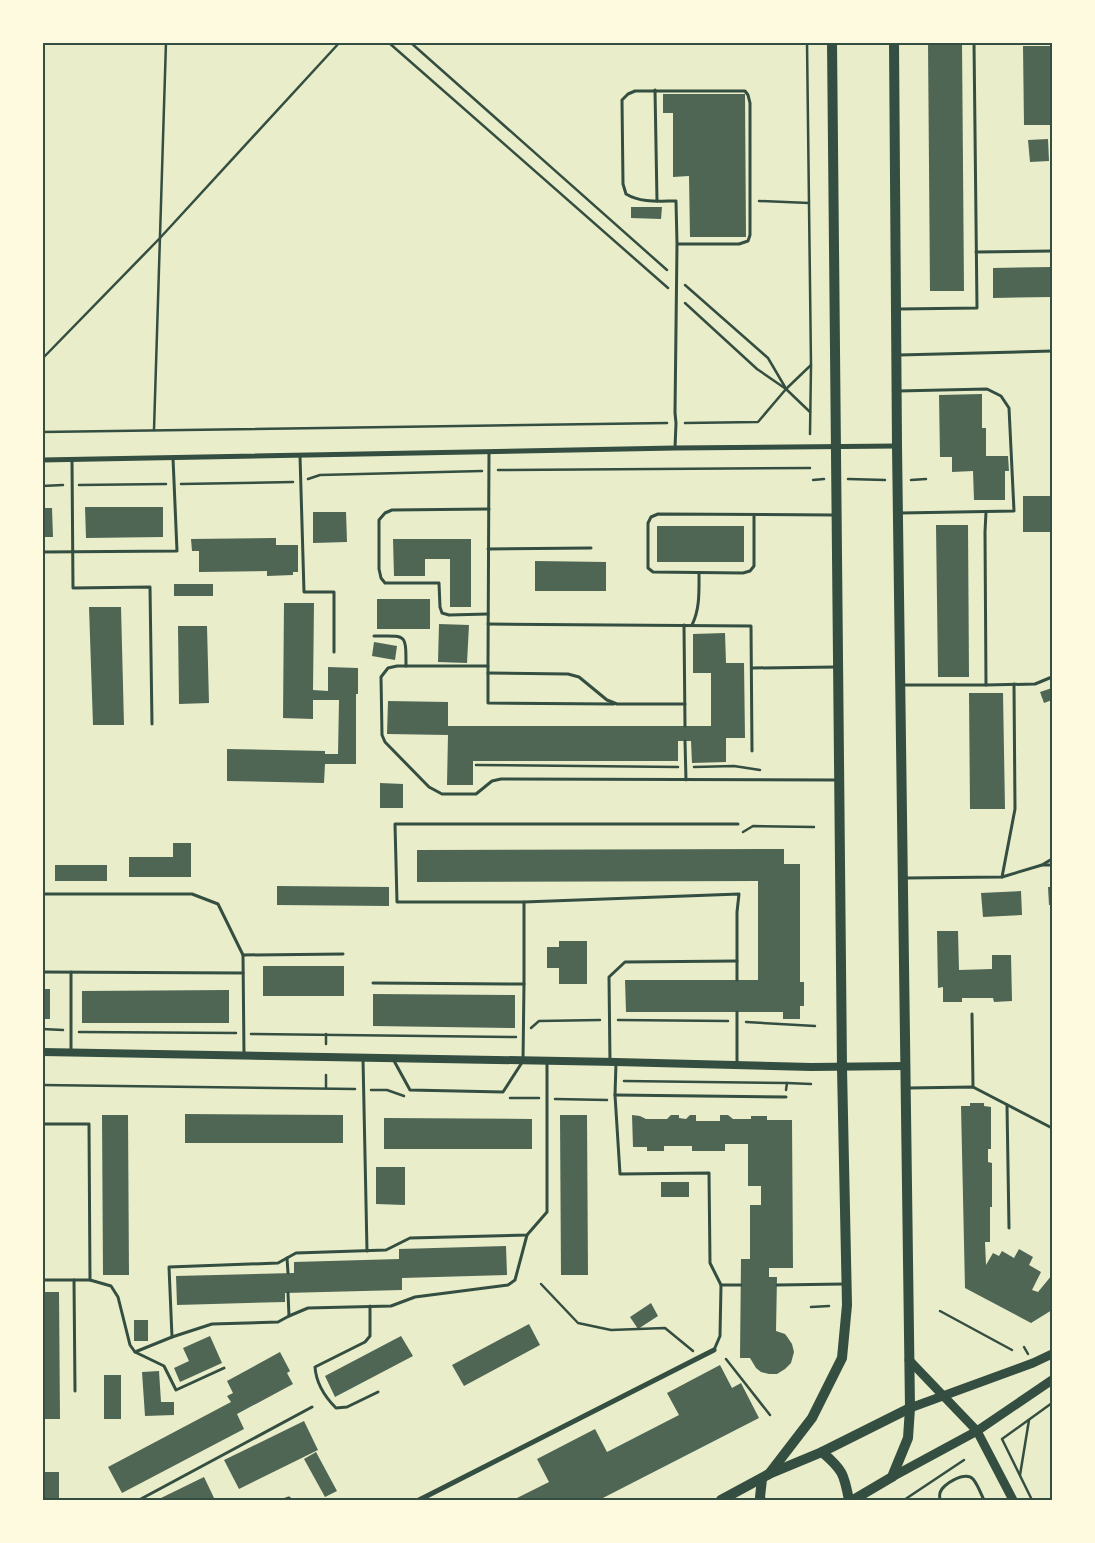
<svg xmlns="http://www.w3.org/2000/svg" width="1095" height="1543" font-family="Arial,sans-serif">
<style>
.building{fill:#4f6655}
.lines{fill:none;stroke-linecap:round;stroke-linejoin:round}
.path{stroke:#344e41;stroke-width:2.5}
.service{stroke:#344e41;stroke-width:3}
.minor{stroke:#344e41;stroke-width:5}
.tertiary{stroke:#344e41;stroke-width:8}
.secondary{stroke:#344e41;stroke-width:9}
.primary{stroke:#344e41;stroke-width:10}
.neatline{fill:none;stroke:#344e41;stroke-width:2}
</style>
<rect width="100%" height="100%" fill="#e9edc9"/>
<g class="building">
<polygon points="928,42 962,42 964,291 930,291"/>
<polygon points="1023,46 1052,46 1052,125 1024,125"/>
<polygon points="663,94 745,94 746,237 690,237 689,176 673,177 673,113 663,113"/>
<polygon points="1048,139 1049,161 1030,162 1028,140"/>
<polygon points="631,207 662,207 661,219 631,218"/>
<polygon points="1052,267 1052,297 993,298 993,268"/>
<polygon points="982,394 982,428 986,428 986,456 1008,456 1009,471 1005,471 1005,500 974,500 973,471 952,472 952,457 940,457 939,395"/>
<polygon points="1023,496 1052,496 1052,535 1050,532 1023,532"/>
<polygon points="85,507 163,507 163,537 86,538"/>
<polygon points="42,508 52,508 53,537 42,537"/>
<polygon points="313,512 346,512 347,542 313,543"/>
<polygon points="936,525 968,525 969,677 938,677"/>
<rect x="657" y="526" width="87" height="36"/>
<polygon points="276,538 276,545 298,545 298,572 293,572 293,575 267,576 267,571 199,572 199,551 192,551 191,539"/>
<polygon points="393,539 471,539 471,607 450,607 450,559 425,559 425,576 394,576"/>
<polygon points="535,561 606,562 606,591 535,591"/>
<rect x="174" y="584" width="39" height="12"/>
<rect x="377" y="599" width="53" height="30"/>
<polygon points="284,603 314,603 313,690 328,691 328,667 358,668 358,694 356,694 356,764 325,764 324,783 227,781 227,749 325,751 325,754 338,754 339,700 313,700 313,719 283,718"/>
<polygon points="89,607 121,607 124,725 93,725"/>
<polygon points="439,624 469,625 467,663 438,662"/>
<polygon points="178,626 207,626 209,703 179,704"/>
<polygon points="725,633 726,663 744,663 745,738 726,738 726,762 692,763 691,741 678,741 678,761 473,761 473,785 447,785 448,735 387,734 388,701 448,702 448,726 711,726 711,673 693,673 693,634"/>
<polygon points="374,642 397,646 395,660 372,656"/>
<polygon points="1052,688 1052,700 1044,703 1040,692"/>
<polygon points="969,693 1003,693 1005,809 970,809"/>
<polygon points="380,783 403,784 403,808 380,808"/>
<polygon points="173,843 191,843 191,877 129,877 129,857 173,857"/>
<polygon points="784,849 784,864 800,864 800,982 804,982 804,1006 800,1006 800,1019 783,1019 783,1012 626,1012 625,980 758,980 758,881 417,882 417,850"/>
<rect x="55" y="865" width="52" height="16"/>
<polygon points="277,886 389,887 389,906 277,905"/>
<polygon points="1048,887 1052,887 1052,905 1049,905"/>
<polygon points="1021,891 1022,915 983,917 981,893"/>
<polygon points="937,931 958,931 959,970 992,969 992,955 1011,955 1012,1001 994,1002 993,998 962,998 962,1002 943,1002 943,987 938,988"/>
<polygon points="559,941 587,941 587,984 559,984 559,968 547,968 547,947 559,947"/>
<rect x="263" y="966" width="81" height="30"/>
<rect x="42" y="989" width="8" height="30"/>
<polygon points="229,990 229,1023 82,1023 82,991"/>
<polygon points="373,994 515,995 515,1028 373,1026"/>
<polygon points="970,1103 984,1103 984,1106 991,1107 991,1149 988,1149 988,1162 992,1163 992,1207 990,1207 990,1242 985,1242 986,1265 993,1253 999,1256 1002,1251 1014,1258 1019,1249 1033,1257 1029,1265 1041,1272 1032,1290 1038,1292 1052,1275 1052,1310 1031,1323 965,1288 961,1106 970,1106"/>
<polygon points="185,1114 343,1115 343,1143 185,1143"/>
<polygon points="102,1115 128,1115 129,1275 103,1275"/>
<polygon points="560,1115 587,1115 588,1275 561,1275"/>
<polygon points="632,1115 640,1116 646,1119 667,1119 671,1115 679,1115 679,1118 686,1119 690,1115 696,1115 696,1121 720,1121 720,1115 728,1115 733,1119 751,1119 751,1116 767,1116 767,1120 792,1120 793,1268 769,1268 769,1277 777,1277 776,1331 785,1334 788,1338 792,1344 794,1352 791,1363 785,1369 777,1374 769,1374 761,1372 756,1368 750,1358 740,1358 741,1259 750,1259 750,1205 761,1205 761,1186 748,1186 748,1144 725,1144 725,1151 692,1151 692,1146 664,1146 664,1151 647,1151 647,1147 633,1147"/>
<polygon points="384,1118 532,1119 532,1149 384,1149"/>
<polygon points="376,1167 405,1167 405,1205 376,1204"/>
<rect x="661" y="1182" width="28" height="15"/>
<polygon points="506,1246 507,1275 402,1278 402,1290 285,1293 285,1302 177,1305 176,1276 294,1273 294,1262 399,1259 399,1249"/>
<polygon points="42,1292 59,1292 60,1419 42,1419"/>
<polygon points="651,1303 658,1316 638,1329 630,1317"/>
<rect x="134" y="1320" width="14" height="21"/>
<polygon points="529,1324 540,1345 464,1386 452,1365"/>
<polygon points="210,1336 222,1363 180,1382 174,1368 189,1361 183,1348"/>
<polygon points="401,1336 413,1356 335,1397 325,1376"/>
<polygon points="280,1352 290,1371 287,1373 293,1384 237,1414 244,1429 122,1493 108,1467 231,1402 227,1396 233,1393 227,1381"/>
<polygon points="720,1365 732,1388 741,1383 759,1418 599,1500 513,1500 549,1482 537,1459 595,1429 607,1452 679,1415 667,1393"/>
<polygon points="159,1371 161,1402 174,1402 174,1415 145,1416 142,1372"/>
<rect x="104" y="1375" width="17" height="44"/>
<polygon points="304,1421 318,1450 239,1489 224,1460"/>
<polygon points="316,1452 337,1491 325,1497 304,1459"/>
<rect x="42" y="1472" width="17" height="28"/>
<polygon points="204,1477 215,1500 163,1500 161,1498"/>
</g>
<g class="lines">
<g class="path">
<polyline points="388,42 668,288"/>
<polyline points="410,42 667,270"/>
<polyline points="759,201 809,203"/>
<polyline points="685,285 768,358 785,387"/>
<polyline points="685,303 757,369 786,389 810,412"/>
<polyline points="42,359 160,238 340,42"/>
<polyline points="685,423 758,422 786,389 811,365 807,42"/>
<polyline points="154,430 166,42"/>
<polyline points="42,432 667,423"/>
<polyline points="810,434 811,365"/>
<polyline points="498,470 810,468"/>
<polyline points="308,479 320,475 482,471"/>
<polyline points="848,479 885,480"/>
<polyline points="813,480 824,479"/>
<polyline points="911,480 926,479"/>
<polyline points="181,484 293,482"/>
<polyline points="79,485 166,484"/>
<polyline points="42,486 63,485"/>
<polyline points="476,765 678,767"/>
<polyline points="694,767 734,766 760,770"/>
<polyline points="743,832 753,826 814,827"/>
<polyline points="618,1020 728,1021"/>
<polyline points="746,1022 815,1026"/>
<polyline points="531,1028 539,1021 600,1020"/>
<polyline points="42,1029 63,1030"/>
<polyline points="79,1032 236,1033"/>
<polyline points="251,1034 516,1037"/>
<polyline points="326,1044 326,1034"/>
<polyline points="624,1081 787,1083 786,1090"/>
<polyline points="787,1083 811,1084"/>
<polyline points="42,1085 355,1089"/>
<polyline points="326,1088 326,1075"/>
<polyline points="371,1090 387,1090 404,1096"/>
<polyline points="510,1098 539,1098"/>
<polyline points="555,1099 607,1100"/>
<polyline points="541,1284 578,1323 611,1330 665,1328 693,1351"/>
<polyline points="811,1307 829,1306"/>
<polyline points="940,1311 1012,1350"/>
<polyline points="1024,1347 1028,1354"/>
<polyline points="726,1359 770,1415"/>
<polyline points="1020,1475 1029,1420"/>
<polyline points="904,1500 964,1460"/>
<polyline points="1032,1500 1002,1439 1052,1403"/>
</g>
<g class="service">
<polyline points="655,90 657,201"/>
<polyline points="976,252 1052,251"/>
<polyline points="899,309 977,308 974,42"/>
<polyline points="899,355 1052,351"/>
<polyline points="898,391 987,389 1001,396 1009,408 1014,511 901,513"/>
<path d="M675 448 676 423 675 413 677 244H739L748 241 750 235V103L748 95 745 91H635L628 94 622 100 623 184 626 194C641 203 659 201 676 201L677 244"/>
<polyline points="489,452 488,666 397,666 388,668 381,677 382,735 385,742 429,787 442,794 476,794 492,781 501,779 836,780"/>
<polyline points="300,456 304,592 334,592 334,652"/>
<polyline points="72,460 73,588 150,587 152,724"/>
<polyline points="754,515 754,566 750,571 743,573 653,572 648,568 648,523 651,517 658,514 834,515"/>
<polyline points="488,549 591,548"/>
<polyline points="42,552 177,551 173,458"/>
<polyline points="488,614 449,615 442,613 440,607 439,583 385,583 381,578 379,569 379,520 385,513 392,510 489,509"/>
<polyline points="488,624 751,626 752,751"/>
<polyline points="684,625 685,726"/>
<path d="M692 625C700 609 699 591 699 573"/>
<path d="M374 636C406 636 406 632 406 666"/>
<polyline points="488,666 488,703 614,704"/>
<polyline points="752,668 836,667"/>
<polyline points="488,673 568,674 579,677 607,700 617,704 685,704"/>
<polyline points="903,685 986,685 985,532 986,512"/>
<polyline points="986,685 1035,684 1052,677"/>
<polyline points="685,741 686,780"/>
<polyline points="1043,865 1052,865"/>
<polyline points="1002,877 1015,809 1014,684"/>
<polyline points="906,878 1002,877 1042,865 1052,859"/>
<polyline points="42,894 192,894 218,904 243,955"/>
<polyline points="524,902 739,894 737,912 737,980"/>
<polyline points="42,972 243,973"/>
<polyline points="71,972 71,1052"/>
<polyline points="373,983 524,984 523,1061 503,1092 410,1090 393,1059"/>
<polyline points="524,984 524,902 397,902 395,824 738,824"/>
<polyline points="737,1012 737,1065"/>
<polyline points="972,1014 973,1087"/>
<polyline points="244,1055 243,955 343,954"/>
<polyline points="363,1059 367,1251"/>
<polyline points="610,1062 609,977 625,962 737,961"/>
<polyline points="616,1063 615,1095 620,1174 709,1173 710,1263 721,1285 720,1336 714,1350"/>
<polyline points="908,1088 973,1087 1052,1128"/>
<polyline points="615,1095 786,1097"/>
<polyline points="1007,1105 1009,1228"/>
<polyline points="42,1124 89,1124 90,1280 42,1280"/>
<polyline points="287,1258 288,1273"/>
<polyline points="74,1280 75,1391"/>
<polyline points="90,1280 111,1286 118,1297 130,1345 135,1352 164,1366 176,1390 224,1368"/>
<polyline points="721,1285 741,1285"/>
<polyline points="777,1285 844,1284"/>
<polyline points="288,1293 289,1316"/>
<path d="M370 1306V1336L365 1342 315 1367C316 1382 325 1397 336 1408L347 1407 378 1392"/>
<polyline points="172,1337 212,1324 278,1322 289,1316 308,1308 391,1306 415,1297 508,1285 515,1280 527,1235"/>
<polyline points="135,1352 172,1337 169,1267 278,1263 296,1253 386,1250 410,1238 527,1235 547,1212 547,1062"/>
<polyline points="139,1500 312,1407"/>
<polyline points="283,1500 289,1498 291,1500"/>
<path d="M940 1500C940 1498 939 1496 940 1493 942 1484 965 1471 973 1479 978 1485 981 1494 984 1500"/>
</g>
<g class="minor">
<polyline points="42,460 675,448 897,446"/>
<polyline points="419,1500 714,1350"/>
</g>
<polyline class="tertiary" points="42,1052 616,1062 811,1067 905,1066"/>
<g class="secondary">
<polyline points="909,1360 977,1431 1013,1500"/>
<polyline points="910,1408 1033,1363 1052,1354"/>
<polyline points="892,1477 977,1431 1052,1380"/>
</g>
<g class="primary">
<path d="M822 1452C843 1470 844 1474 849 1500"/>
<polyline points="769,1474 812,1418 842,1358 847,1305 842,1068 832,42"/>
<polyline points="721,1500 769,1474 822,1452 910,1408"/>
<polyline points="761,1500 760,1497 762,1479"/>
<polyline points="853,1500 892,1477 908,1438 910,1408 897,446 894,42"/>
</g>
</g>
<rect width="1095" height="1543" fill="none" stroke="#fefae0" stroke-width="88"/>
<rect x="44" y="44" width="1007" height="1455" class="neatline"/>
</svg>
